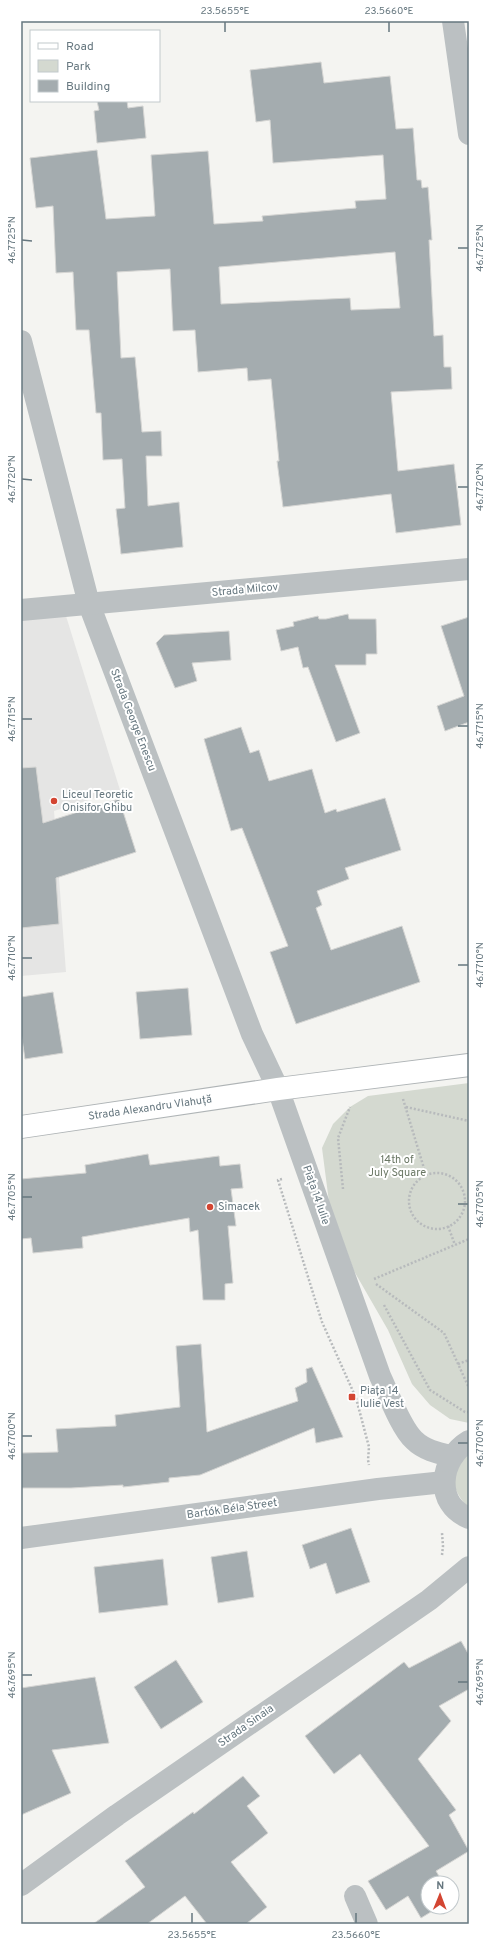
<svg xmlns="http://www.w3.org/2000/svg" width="490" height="1945" font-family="Overpass,sans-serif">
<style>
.built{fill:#e5e5e4}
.green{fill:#d4d9d0}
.building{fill:#a4acaf;stroke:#d5d5d3;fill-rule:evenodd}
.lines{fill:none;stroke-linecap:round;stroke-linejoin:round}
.major-casing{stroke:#afb4b6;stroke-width:24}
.path{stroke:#b7babc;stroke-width:2.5;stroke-dasharray:2 2;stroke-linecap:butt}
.minor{stroke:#bbc0c2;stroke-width:22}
.major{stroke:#fff;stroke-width:22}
.ticks{fill:none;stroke:#66777f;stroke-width:1.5}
.poi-dot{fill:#d34532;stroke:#fff;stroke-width:1.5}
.labels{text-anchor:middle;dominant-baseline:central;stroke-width:4;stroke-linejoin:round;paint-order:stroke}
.street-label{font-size:11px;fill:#66777f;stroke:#fff}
.poi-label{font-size:11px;fill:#66777f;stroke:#fff;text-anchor:start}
.park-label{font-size:11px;fill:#6a7764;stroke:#fff}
.neatline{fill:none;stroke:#66777f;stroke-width:1.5}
.ticks-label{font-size:10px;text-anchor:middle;fill:#66777f}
</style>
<rect width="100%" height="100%" fill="#f4f4f1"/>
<polygon class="built" points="66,616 120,790 54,811 66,972 21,976 21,620"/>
<g class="green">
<polygon points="469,1083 469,1423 450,1419 430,1405 412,1384 388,1330 354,1271 329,1202 322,1148 333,1124 350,1107 368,1096"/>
<path d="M469 1451V1508C458 1497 451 1485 455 1469 457 1463 465 1456 469 1451Z"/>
</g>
<g class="building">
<path d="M321 62 324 83 390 76 396 129 413 128 417 180H421L422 188 428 187 432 240H429L434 336 443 335 444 367H451L452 389 391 392 398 471 454 464 461 525 396 533 391 494 283 507 277 461H279L271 379 248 381 247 368 198 372 195 330 173 331 170 269 117 272 121 358 135 357 142 432 161 431 162 456H146L148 506 179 502 183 547 121 554 116 509 125 508 122 459 103 460 101 413H96L89 330H76L73 272 56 273 53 206 36 208 30 158 97 150 106 219 155 216 151 155 208 151 214 224 263 221 262 216 356 208 355 201 386 199 383 155 273 163 270 120 256 122 250 70ZM395 252 400 308 351 310 350 298 221 304 219 267Z"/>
<polygon points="97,101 127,101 128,108 143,106 146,138 97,143 94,111 99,110"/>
<polygon points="348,614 349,619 376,619 377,654 366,654 366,665 335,665 360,733 336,742 308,667 303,668 298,647 281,651 276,630 294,626 293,622 318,616 319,619 326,619"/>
<polygon points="469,617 469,722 445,731 437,706 464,696 441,626"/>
<polygon points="229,631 231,660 192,663 197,681 175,688 156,643 164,635"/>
<polygon points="241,727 250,753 259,750 269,781 312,769 325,813 336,809 337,812 385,798 401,850 345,868 349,879 317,891 322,905 316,908 331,950 402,926 420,982 296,1024 270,952 288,946 242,828 231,831 204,739"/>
<polygon points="36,767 43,823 119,799 136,852 56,878 59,924 21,928 21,768"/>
<polygon points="188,988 192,1035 140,1039 136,992"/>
<polygon points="53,992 63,1053 25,1059 21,1032 21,997"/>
<polygon points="148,1154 150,1165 219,1156 220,1166 240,1164 243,1188 231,1189 236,1226 228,1226 233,1283 225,1284 225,1300 203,1300 198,1230 190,1232 189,1218 82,1237 83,1248 33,1253 31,1238 21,1239 21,1179 86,1173 85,1165"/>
<polygon points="201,1344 207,1432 298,1401 295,1388 307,1382 306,1369 312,1367 343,1437 316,1443 314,1428 200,1475 169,1478 169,1482 123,1487 123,1485 71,1488 21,1488 21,1453 58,1452 56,1429 116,1426 115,1415 180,1407 176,1346"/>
<polygon points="351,1528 370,1582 336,1594 326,1563 310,1569 302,1545"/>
<polygon points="247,1551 254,1597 218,1603 211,1557"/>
<polygon points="163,1559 168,1605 99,1613 94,1567"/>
<polygon points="461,1641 469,1655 469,1689 439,1706 451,1721 418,1759 456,1810 449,1815 469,1851 436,1871 443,1883 428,1883 428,1907 439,1907 421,1918 408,1896 386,1910 368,1881 429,1846 360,1754 334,1774 305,1736 404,1662 409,1668"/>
<polygon points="176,1660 203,1702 161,1729 134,1687"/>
<polygon points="95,1677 109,1743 52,1750 71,1793 21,1815 21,1688"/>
<polygon points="243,1776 260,1796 247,1806 268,1833 231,1862 267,1907 246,1924 207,1924 185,1896 147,1924 93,1924 145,1887 125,1861 193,1812 194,1814"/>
</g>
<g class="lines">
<g class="major-casing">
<polyline id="major" points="21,1127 278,1089 469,1065"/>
</g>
<g class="path">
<polyline points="403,1099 426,1175"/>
<polyline points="406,1107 469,1121"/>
<circle cx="437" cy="1201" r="28"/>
<polyline points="282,1179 278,1180 322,1322 356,1398 369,1447 368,1460 369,1465"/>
<polyline points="343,1189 338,1138 350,1107"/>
<polyline points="448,1226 455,1245"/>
<polyline points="374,1279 469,1239"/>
<polyline points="376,1284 444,1333 469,1388"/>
<polyline points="384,1305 430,1390 465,1412 469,1412"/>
<polyline points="458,1364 469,1360"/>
<polyline points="442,1555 443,1546 442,1533"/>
</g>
<g class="minor">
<polyline points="453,21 469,134"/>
<path d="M21 341 89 604 252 1034 278 1089 380 1376C388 1393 401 1428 414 1440 424 1450 438 1453 451 1456"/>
<polyline points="21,610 469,569"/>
<path d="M469 1441C439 1459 434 1504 469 1518"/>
<polyline points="21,1538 378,1489 444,1482"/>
<polyline points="21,1885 117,1815 429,1600 469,1567"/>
<polyline points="355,1896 367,1924"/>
</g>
<use href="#major" class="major"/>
</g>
<path class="ticks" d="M225 32V22M389 32V22M22 240 32 241M458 248H468M22 479 32 480M458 487H468M22 719H32M458 726H468M22 958H32M458 965H468M22 1197H32M458 1204H468M22 1436H32M458 1443H468M22 1675H32M458 1682H468M192 1923V1913M356 1923V1913"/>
<g class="poi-dot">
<circle cx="54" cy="801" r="4"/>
<circle cx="210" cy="1207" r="4"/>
<rect x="348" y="1393" width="8" height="8" rx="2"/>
</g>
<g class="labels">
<g class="street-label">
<text transform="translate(245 590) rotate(-5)">Strada Milcov</text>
<text transform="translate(133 720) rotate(69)">Strada George Enescu</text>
<text transform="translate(150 1108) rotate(-8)">Strada Alexandru Vlahuță</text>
<text transform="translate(316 1195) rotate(71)">Piața 14 Iulie</text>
<text transform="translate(232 1509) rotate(-8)">Bartók Béla Street</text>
<text transform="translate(246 1726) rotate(-35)">Strada Sinaia</text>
</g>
<g class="poi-label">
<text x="62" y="795">Liceul Teoretic<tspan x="62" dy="13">Onisifor Ghibu</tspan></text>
<text x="218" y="1207">Simacek</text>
<text x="360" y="1391">Piața 14<tspan x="360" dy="13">Iulie Vest</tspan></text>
</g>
<g class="park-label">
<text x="397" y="1160">14th of<tspan x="397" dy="13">July Square</tspan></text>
</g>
</g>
<rect width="490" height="1945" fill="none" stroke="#ffffff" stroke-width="44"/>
<rect x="30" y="30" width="130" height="72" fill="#ffffff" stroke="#c2c9cc"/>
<rect x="38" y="43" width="20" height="6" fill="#ffffff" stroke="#c2c9cc"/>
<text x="66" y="50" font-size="12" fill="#66777f">Road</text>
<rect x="38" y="60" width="20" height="12" fill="#d4d9d0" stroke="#c2c9cc"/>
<text x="66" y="70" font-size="12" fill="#66777f">Park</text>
<rect x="38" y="80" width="20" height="12" fill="#a4acaf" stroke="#c2c9cc"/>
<text x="66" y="90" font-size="12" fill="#66777f">Building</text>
<g transform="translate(440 1895) rotate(1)"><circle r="19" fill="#ffffff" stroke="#c2c9cc"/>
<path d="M0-3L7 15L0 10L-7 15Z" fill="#d34532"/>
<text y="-6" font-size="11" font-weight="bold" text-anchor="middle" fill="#66777f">N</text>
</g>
<rect x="22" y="22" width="446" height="1901" class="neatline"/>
<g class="ticks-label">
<text x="225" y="14">23.5655°E</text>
<text x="389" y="14">23.5660°E</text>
<text transform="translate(11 240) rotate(-90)" y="4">46.7725°N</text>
<text transform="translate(479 248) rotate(-90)" y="4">46.7725°N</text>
<text transform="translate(11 479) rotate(-90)" y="4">46.7720°N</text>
<text transform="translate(479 487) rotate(-90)" y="4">46.7720°N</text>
<text transform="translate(11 719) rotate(-90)" y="4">46.7715°N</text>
<text transform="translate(479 726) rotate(-90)" y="4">46.7715°N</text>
<text transform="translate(11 958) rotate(-90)" y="4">46.7710°N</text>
<text transform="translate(479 965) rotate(-90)" y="4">46.7710°N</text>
<text transform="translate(11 1197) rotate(-90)" y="4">46.7705°N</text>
<text transform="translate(479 1204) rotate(-90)" y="4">46.7705°N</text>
<text transform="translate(11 1436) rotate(-90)" y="4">46.7700°N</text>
<text transform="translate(479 1443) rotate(-90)" y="4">46.7700°N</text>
<text transform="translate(11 1675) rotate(-90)" y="4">46.7695°N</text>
<text transform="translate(479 1682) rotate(-90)" y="4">46.7695°N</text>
<text x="192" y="1938">23.5655°E</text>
<text x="356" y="1938">23.5660°E</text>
</g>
</svg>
